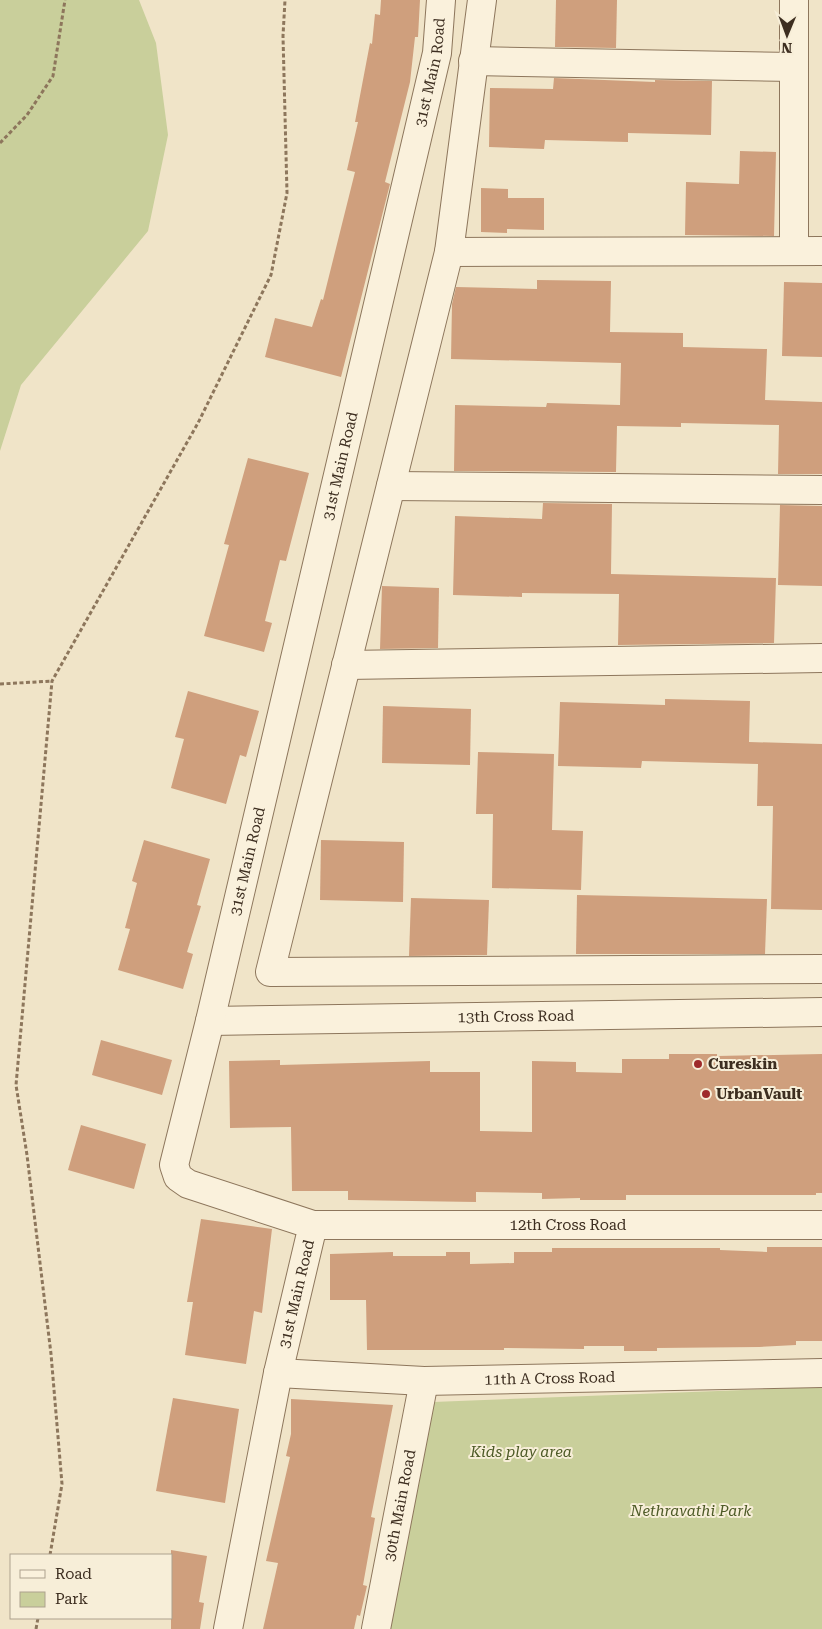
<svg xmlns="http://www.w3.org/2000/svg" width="822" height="1629" font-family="'Roboto Serif',serif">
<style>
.green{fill:#c9cf9b}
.building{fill:#cf9f7d}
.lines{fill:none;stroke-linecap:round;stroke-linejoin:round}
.minor-casing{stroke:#8d765c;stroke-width:30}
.path{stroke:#8d765c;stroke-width:3;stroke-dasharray:4 2.5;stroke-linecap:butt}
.minor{stroke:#faf1dc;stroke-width:28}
.poi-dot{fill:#9e2a2b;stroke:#f7eed8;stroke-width:2}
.labels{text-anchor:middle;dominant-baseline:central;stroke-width:4;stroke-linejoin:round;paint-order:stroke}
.street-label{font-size:15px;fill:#3d2e20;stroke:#f7eed8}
.poi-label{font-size:15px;font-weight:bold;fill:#3d2e20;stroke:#f7eed8;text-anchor:start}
.park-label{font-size:15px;font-style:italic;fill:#4d5a26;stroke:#f7eed8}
</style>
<rect width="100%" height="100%" fill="#f0e4c8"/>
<g class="green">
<polygon points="0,0 139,0 156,43 168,135 148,231 21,385 0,451"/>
<polygon points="822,1387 822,1629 389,1629 433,1402"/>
</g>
<g class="building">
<polygon points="381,0 420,0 418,37 415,37 410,82 385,182 390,184 341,377 265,357 275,318 312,327 321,299 323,300 355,172 347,170 358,122 355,122 370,43 372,44 375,14 380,15"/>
<polygon points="556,0 617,0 616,48 555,47"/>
<polygon points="554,78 655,82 655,80 712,81 711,135 628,133 628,142 545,140 544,149 489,147 490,88 553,89"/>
<polygon points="740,151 776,152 774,236 685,235 686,182 739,184"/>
<polygon points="481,188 508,189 508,198 544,198 544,230 507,229 507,233 481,232"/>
<polygon points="537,280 611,281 610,332 683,333 683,347 767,349 765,400 822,402 822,474 778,474 779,425 681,423 681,427 617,426 616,472 454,471 455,405 546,407 547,403 620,405 621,363 451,359 452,304 456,287 537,289"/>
<polygon points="784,282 822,283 822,357 782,356"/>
<polygon points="248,458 309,473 286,561 280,560 265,621 272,623 264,652 204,636 229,545 224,544"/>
<polygon points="543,503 612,504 611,574 776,578 774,643 618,645 619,594 522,593 522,597 453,595 455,516 542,519"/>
<polygon points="780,505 822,506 822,586 778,585"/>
<polygon points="382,586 439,588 438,648 380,649"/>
<polygon points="188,691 259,711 246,757 240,755 226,804 171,788 184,739 175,737"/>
<polygon points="665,699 750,701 749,742 822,744 822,910 771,909 773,806 757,806 758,764 642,761 641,768 558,766 560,702 665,705"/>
<polygon points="383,706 471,709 470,765 382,763"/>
<polygon points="478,752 554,754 552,830 583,831 581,890 492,888 493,814 476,814"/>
<polygon points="144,840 210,859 197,905 201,906 187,952 193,954 183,989 118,970 130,929 125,928 137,883 132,881"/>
<polygon points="321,840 404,842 403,902 320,900"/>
<polygon points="577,895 767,899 765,954 576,954"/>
<polygon points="411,898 489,900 487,955 409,956"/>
<polygon points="101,1040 172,1060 162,1095 92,1075"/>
<polygon points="669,1054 717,1054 717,1056 822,1054 822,1193 816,1193 816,1195 626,1195 626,1200 580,1200 580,1198 542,1199 542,1193 476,1192 476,1202 348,1200 348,1191 292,1191 291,1127 230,1128 229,1061 280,1060 280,1065 430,1061 430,1072 480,1072 480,1131 532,1132 532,1061 576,1062 576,1072 622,1073 622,1059 669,1059"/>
<polygon points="81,1125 146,1144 134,1189 68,1170"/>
<polygon points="201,1219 272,1229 262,1313 254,1311 246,1364 185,1355 193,1302 187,1302"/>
<polygon points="767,1247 822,1247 822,1341 796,1341 796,1345 759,1347 657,1348 657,1351 624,1351 624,1346 584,1346 584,1349 504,1348 504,1350 367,1350 366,1300 330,1300 330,1254 393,1252 393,1256 446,1256 446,1252 470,1252 470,1264 514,1263 514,1252 552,1252 552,1248 720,1248 720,1250 767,1252"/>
<polygon points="173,1398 239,1409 225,1503 156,1491"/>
<polygon points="291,1399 393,1405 371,1517 375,1518 363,1585 367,1586 360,1616 357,1615 354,1629 263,1629 278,1563 266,1561 290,1457 286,1456 291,1434"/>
<polygon points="171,1550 207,1556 199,1602 204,1603 200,1629 171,1629"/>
</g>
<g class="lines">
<g class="minor-casing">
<g id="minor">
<polyline points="482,0 449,252 270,972 822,969"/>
<polyline points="794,0 794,251"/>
<polyline points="473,61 794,67"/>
<polyline points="449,252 822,251"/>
<polyline points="391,486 822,490"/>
<polyline points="346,665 822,658"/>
<path id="s1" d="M210 1021 822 1012"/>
<path id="s2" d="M313 1225H822"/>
<path id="s3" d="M278 1373 424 1381 822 1373"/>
<path id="s4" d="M228 1629 278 1373 313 1225 188 1184 178 1177 174 1165 210 1021 437 53 441 0"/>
<path id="s5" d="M376 1629 424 1381"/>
</g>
</g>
<g class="path">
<polyline points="0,143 27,115 53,76 65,0"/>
<polyline points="0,684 52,681"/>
<polyline points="50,1555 62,1484 51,1354 27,1155 16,1085 52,681 198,423 271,275 287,193 283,36 285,0"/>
<polyline points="36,1629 38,1618"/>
</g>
<use href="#minor" class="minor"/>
</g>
<g class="poi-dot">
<circle cx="698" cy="1064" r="5"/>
<circle cx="706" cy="1094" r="5"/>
</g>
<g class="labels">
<g class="street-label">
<text stroke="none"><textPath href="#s4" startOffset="1692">31st Main Road</textPath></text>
<text stroke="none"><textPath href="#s4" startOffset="1288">31st Main Road</textPath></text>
<text stroke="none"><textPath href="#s4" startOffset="882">31st Main Road</textPath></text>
<text stroke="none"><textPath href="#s1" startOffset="306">13th Cross Road</textPath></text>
<text stroke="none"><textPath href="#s2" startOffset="255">12th Cross Road</textPath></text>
<text stroke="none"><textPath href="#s4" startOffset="342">31st Main Road</textPath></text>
<text stroke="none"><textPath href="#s3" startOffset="272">11th A Cross Road</textPath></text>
<text stroke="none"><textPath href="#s5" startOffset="126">30th Main Road</textPath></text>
</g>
<g class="poi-label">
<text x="708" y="1064">Cureskin</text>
<text x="716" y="1094">UrbanVault</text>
</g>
<g class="park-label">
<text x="521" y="1452">Kids play area</text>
<text x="691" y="1511">Nethravathi Park</text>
</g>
</g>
<rect x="10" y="1554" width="162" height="65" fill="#f7eed8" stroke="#ada18e"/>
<rect x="20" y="1570" width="25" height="8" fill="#faf1dc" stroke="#ada18e"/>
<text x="55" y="1579" font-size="15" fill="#3d2e20">Road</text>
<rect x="20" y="1592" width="25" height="15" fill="#c9cf9b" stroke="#ada18e"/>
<text x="55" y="1604" font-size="15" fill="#3d2e20">Park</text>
<g transform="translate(787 35) rotate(181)" stroke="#f7eed8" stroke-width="4" paint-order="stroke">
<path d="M0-4L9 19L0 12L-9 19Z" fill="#3d2e20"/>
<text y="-8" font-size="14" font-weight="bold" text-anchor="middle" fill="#3d2e20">N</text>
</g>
</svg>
